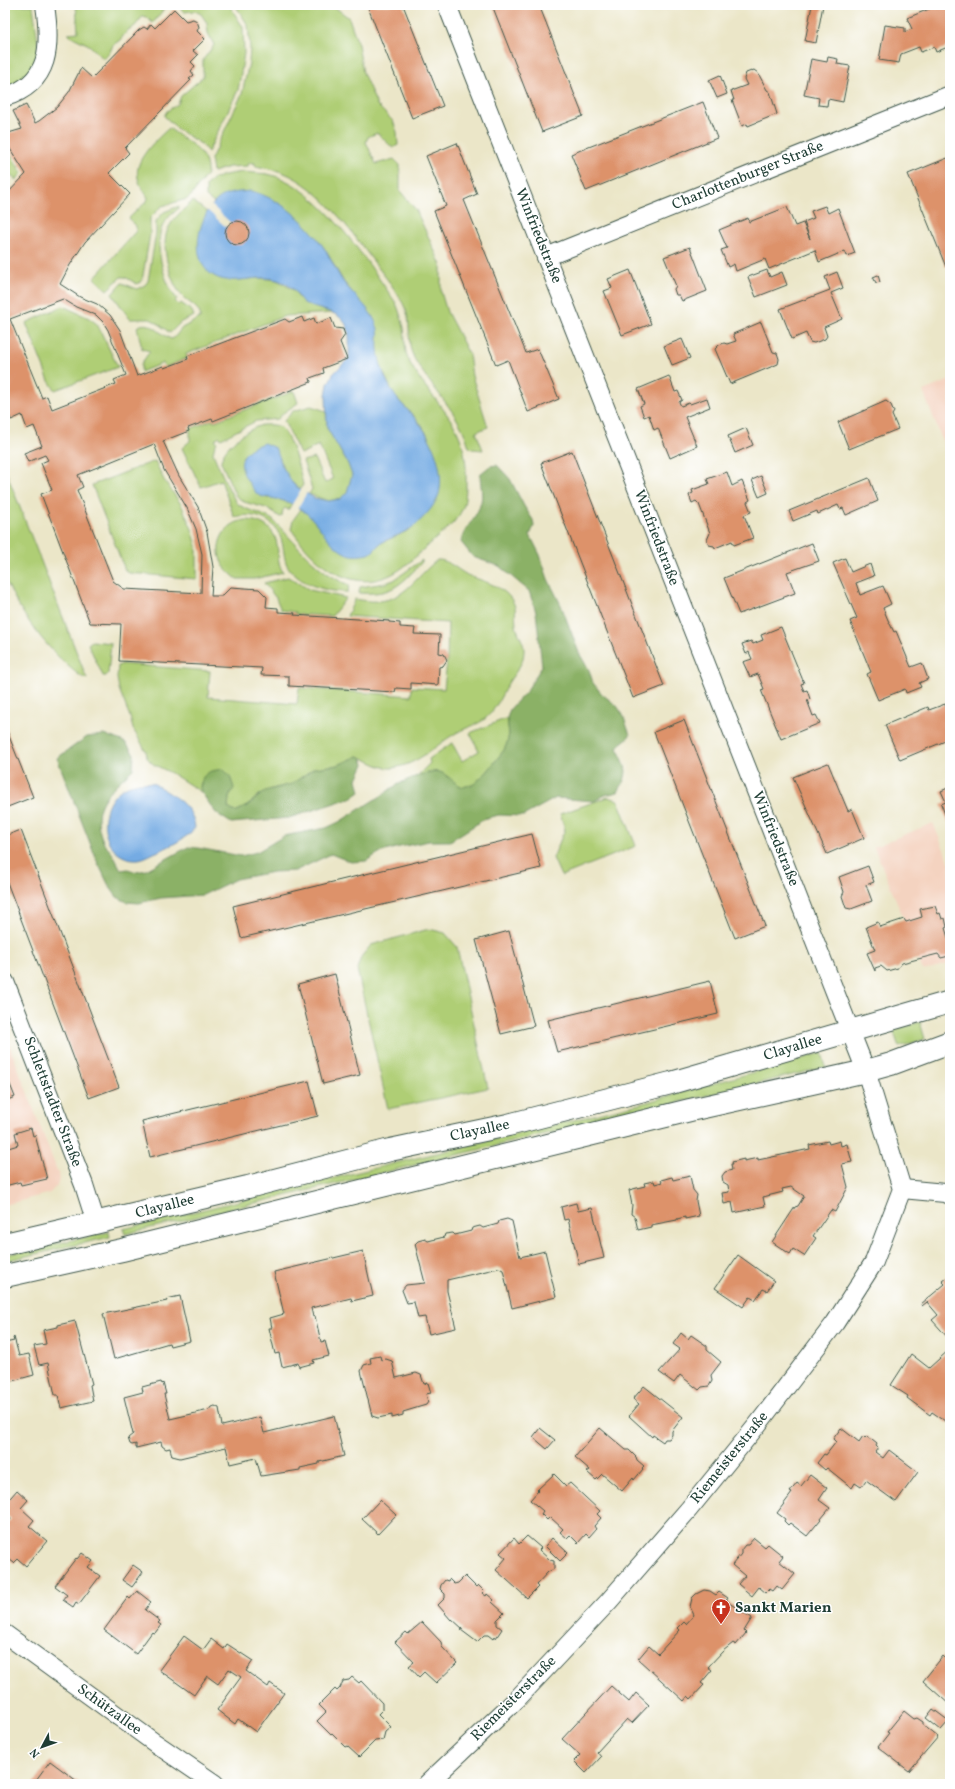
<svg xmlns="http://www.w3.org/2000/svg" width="955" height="1789" font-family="Vollkorn,serif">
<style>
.built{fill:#f4d3c0}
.green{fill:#afce75;stroke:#678654}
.forest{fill:#8bb166;stroke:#55774d}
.water{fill:#75abe3;stroke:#4a748c}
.pier{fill:#ebe6c8}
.building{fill:#dd926b;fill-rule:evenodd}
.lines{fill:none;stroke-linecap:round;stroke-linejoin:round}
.street-casing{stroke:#3e564a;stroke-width:20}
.secondary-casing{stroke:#3e564a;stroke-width:24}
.street{stroke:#fff;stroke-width:18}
.secondary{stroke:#fff;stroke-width:22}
.labels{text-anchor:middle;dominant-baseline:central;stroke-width:3;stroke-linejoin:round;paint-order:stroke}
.street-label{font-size:15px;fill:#1f3d34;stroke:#fff}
.poi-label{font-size:15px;font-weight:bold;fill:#1f3d34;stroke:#fff;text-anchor:start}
</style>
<rect width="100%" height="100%" fill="#fff"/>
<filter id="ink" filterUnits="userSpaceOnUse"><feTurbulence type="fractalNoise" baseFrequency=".025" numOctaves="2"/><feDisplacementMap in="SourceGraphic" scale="8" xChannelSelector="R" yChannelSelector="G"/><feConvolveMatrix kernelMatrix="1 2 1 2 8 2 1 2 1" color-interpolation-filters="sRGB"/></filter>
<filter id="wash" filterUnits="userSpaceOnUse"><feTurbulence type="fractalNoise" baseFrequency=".012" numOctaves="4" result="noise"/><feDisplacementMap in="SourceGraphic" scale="16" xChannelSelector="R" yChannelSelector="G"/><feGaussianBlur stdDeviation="0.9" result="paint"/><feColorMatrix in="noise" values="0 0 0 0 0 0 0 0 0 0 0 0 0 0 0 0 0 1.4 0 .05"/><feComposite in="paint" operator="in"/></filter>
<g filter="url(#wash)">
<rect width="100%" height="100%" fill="#ebe6c8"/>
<g class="built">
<polygon points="950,380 950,460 923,391"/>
<polygon points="933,823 950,864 950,963 923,971 904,919 874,847"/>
<polygon points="5,1034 58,1173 59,1179 57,1185 50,1193 5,1205"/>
</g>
<g class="green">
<path d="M5 5H33C37 45 50 68 5 90Z"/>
<polygon points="66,5 167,5 153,23 146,17 143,16 135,26 128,30 120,40 113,45 110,52 104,59 89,45 69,35 69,33 78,32 76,5"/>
<polygon points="177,5 229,5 243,27 244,53 241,73 238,90 208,152 201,144 180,131 164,116 167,111 178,104 181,96 203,77 203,60 214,45 208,33 207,23 201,14 195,11 184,12"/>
<path d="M235 5H332L349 18 358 44 363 73 377 105 393 121 397 132 398 145 393 148 377 133 368 137 366 142 376 164 394 159 400 165V191L416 210 441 265V292L447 312 469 354 472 376 488 427 476 432 483 450 472 449 469 447C460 412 431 389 414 358 406 343 412 326 406 310 399 293 385 277 374 262 349 229 322 188 282 172 273 169 264 168 255 166V163H249L248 166 229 167 213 172 211 159 242 94 249 63 250 48 248 25Z"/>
<path d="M169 128C185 141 209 150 207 174L191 196 187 199 162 206 150 218V234L142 281 137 284 125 277H121L107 290 94 278 136 231V226L129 218 147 201 148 198C145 192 139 185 138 178 133 160 157 139 169 128Z"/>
<polygon points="5,145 22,173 16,180 5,171"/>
<path d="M243 172C251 173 259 173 267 174 319 184 367 262 396 303 399 311 402 319 404 328 406 343 403 349 410 363 431 402 464 419 466 468 466 479 467 501 462 510 455 525 438 536 426 547 415 557 403 570 388 576 347 593 313 561 291 529L293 520 301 509 310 516 324 531 369 554 379 544 407 531 416 523 437 461 427 434 420 423 394 395 386 378 379 361 377 348 378 330 372 316 344 282 325 249 306 225 276 201 217 200 214 203 206 197V185C216 175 230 174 243 172Z"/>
<path d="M193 201 207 212 199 242 200 257 239 280 258 278 277 280 295 291 299 298 317 308 333 313 285 316 186 354 187 358 165 367 163 363 141 372V364L150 351 142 349 137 327C150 318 160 335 171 339L174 338 182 328 200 318C202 308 188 303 182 296 170 282 160 245 168 229 173 218 184 209 193 201Z"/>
<path d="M179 206 178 209C173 213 166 219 163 225 153 243 164 284 177 299L175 301 179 305 181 303 192 311 194 316 181 322 170 333 156 322 150 319H130L112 294 122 283 137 289 145 285 148 281 156 233V221L164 212Z"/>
<polygon points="63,306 89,318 97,324 118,367 55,390 49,381 26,323"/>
<path d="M294 391 298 403 283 413 278 419 256 421 221 439 219 436 215 440 217 443 215 445 213 453C216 461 233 500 238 504 247 511 262 513 273 520 297 544 316 572 349 585L348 592C329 592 304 586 291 571 283 562 285 553 282 542 276 519 256 512 234 517L221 480 201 487 182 448 190 441V429L212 420 213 422Z"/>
<polygon points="311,406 326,411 327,428 348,464 352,475 347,492 340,499 328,501 309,494 312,489 303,461 314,458 325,483 333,479 319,445 310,449 310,451 300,454 284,421 293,411"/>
<path d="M262 425C267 425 275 424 280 427 290 434 301 473 303 485L300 489C289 482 283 469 279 456L252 448 242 457 266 498H275L292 504 288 510 285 508 283 510 282 516 280 517 266 508 244 502 236 496 221 462C222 446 248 429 262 425Z"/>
<polygon points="155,461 164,480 181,504 192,529 197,546 197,579 129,573 125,570 92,485"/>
<path d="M5 469 87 679C80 677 73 670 67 665 42 642 21 614 7 583L5 579V521L8 499 5 488Z"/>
<path d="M245 520C261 520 275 528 277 545 279 555 277 563 283 572L254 579H237C232 575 227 571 223 565 212 545 224 523 245 520Z"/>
<path d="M422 560V562C400 586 392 595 359 593L360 587 385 583 394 580Z"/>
<path d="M437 560C449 559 460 573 472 577 487 582 510 589 515 607 516 612 515 619 516 625 517 633 525 643 524 651 524 665 513 674 507 685 500 698 496 709 486 718 478 725 467 727 458 732 436 744 419 765 392 768 381 769 368 760 358 756L338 765 314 768 292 784 271 789 260 794 247 806 235 812 228 808 229 797 232 793 200 783 201 792 171 773 153 764 147 758 146 751 133 729 130 717 119 689 117 678 118 666 122 664 210 671 208 697 297 704 299 688 411 696 412 687 444 689 447 661 448 623 347 616 355 599C401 609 408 584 437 560Z"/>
<polygon points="288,577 310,590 346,598 332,616 295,614 295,612 281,610 276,598 264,583"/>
<polygon points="92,641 111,643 108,674 106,676 103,676 88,644"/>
<polygon points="507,718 509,734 507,744 504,750 487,772 474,784 463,787 455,783 442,773 415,778 430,763 429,759 452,743 462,761 479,751 470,733"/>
<polygon points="608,797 618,800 636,846 561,876 553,858 565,829 560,814"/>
<polygon points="429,929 445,933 457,947 488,1088 388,1109 357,969 361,957 371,945"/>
<polygon points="920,1022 925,1039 899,1047 893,1030"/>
<polygon points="822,1053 826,1067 125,1234 123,1229 644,1103"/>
<polygon points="109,1232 110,1237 5,1261 5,1255"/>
</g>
<g class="forest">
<path d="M497 465 510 479 524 506 533 520 534 526 530 535 540 555 548 579 561 605 579 653 589 670 593 683 602 694 617 706 623 715 630 735C627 740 619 743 617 748 627 768 630 772 618 792L605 795 594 801 556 798 523 816 499 815 486 818 450 841H429L395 848 379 853 366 861 351 862 331 854 295 871 273 872 236 879 203 895 161 898 139 903 127 902 117 897 109 886 97 861 57 758 87 737 103 735 115 738 126 743 134 754 133 769C110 791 88 805 103 841 105 846 109 849 112 853 115 858 118 864 121 870L128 869 137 872 146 870 188 847 198 848 241 856 257 852 284 836 326 828 339 822 374 800C383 797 388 789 397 785 406 780 431 769 440 772 448 775 455 784 463 787L474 784 487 772 504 750 507 743 509 734 507 718 510 709 526 692 542 666 536 612 529 591 499 566 473 557 461 542C463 528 478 517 481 502 483 494 480 482 480 474L490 466Z"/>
<polygon points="358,756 361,757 364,764 357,779 360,792 353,797 289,818 231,823 216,813 201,792 200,787 203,777 206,774 211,771 223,769 230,776 234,788 229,797 228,808 235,812 247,806 265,791 292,784 314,768 338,765"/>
</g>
<g class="water">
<path d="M251 191C282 199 309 224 326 251 332 261 337 273 344 283 356 298 373 310 378 329 379 336 377 343 378 349 379 365 386 381 394 394 400 404 411 412 418 422 433 439 445 472 439 494 436 506 417 526 406 531 398 536 389 538 381 543 377 545 374 552 369 554 369 554 363 555 362 555 335 560 324 528 306 513 298 506 287 501 276 499 269 497 262 498 257 494 254 491 251 486 249 483 235 463 241 450 264 443L275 448 279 456 282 466 294 485 314 498 328 501 340 499 347 492 352 475 348 464 327 428 326 395 328 384 333 374 349 358C349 336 353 319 327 311 320 309 311 307 304 303 299 299 298 295 295 291 292 287 282 281 277 280 257 273 232 287 214 276 188 262 198 217 216 201 225 192 239 192 251 191Z"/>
<path d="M153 783C170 794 194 805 195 828 186 839 172 845 159 851 153 853 146 858 139 859 92 863 90 776 153 783Z"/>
</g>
<g class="pier">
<polygon points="210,204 231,223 241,222 248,228 249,237 242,245 233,245 226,239 227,228 206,209"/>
<polygon points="302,488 308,491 297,509 291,506"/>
</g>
<g id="blocks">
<g class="building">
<polygon points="367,5 403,5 443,106 412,118"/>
<polygon points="492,5 539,5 583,116 542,132"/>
<polygon points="812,5 823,5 816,43 805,41"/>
<polygon points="939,5 950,5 950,46 936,52 934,47 921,52 919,47 901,54 899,63 879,60 885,25 905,28 905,32 912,29 907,18"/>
<path d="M174 9 186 21 193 19 197 21 199 27 197 31 205 39 193 51 198 55 191 62 195 66 191 71 194 75 189 79 191 80 125 148 129 153 109 173 130 194 85 242 70 265 60 284 80 297 97 304 110 315 120 330 137 376 163 366 164 368 188 359 187 356 285 319 289 322 302 317 304 322 314 318 316 324 331 318 335 328 343 329 345 335 340 342 347 359 323 368 324 373 310 378 311 382 213 421 212 419 188 428 189 431 163 441 179 476 198 507 207 532 213 567 211 596H222L231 587 259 589 267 597 266 607 278 608V612L295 613 294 615 389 621V622L400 623V627L415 628 414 634 440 635 439 653 444 654 447 660 443 666 439 667 438 685 411 683V689L396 688 395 692 289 686V676L261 675 262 668 119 661 121 624 90 623 41 494 52 490 41 463 48 460 45 455 28 462 24 453 42 446 34 426 27 429 22 415 11 420 5 403V196L26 174 5 141V134L22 129 13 111 26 105 35 123 39 121 57 107 69 92 81 68 92 78 139 30 144 27 147 29 151 24 155 28ZM63 299 76 307 96 315 103 322 108 330 126 375 114 380 116 384 52 409 47 396 42 398 10 319ZM154 444 164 470 187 508 196 529 202 554 201 593 124 589 113 581 77 490 83 487 78 475Z"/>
<polygon points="828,57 838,59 837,64 850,66 843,102 828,99 827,106 818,105 819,98 804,95 811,59 827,62"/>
<polygon points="754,70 758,73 767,90 770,92 777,114 748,126 747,124 742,126 732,100 734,100 731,91 747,85 744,79 746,73"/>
<polygon points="720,75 727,94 717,98 709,80"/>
<polygon points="703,102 717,138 586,191 571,154"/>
<polygon points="457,143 477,194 464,200 526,353 538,349 559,399 528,412 508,360 496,365 434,211 446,206 426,156"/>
<polygon points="950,157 950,265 946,267 908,174"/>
<polygon points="825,206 828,213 838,208 855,253 847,256 845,251 819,262 815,250 769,269 765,259 736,271 734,264 728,267 721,250 727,248 719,230 748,218 749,222 787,207 795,226 803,223 810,239 804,222 814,218 811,211"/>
<circle cx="237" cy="233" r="12"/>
<polygon points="690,247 707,291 682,301 679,295 676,295 674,289 676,286 664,257"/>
<polygon points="630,270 651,324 622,335 604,291 612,288 608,279"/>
<polygon points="767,270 770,277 782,272 787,285 756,297 748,277"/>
<polygon points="837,272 843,288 831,293 842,319 824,327 827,336 825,339 814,343 810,342 806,333 792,339 780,309 830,290 825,277"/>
<polygon points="878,275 880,282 876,283 873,277"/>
<polygon points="761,322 773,352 777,353 779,359 778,364 730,384 715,349 719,345 724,343 727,344 736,341 733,334"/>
<polygon points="682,339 690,358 672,365 664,346"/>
<polygon points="669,376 675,392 678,391 682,400 679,402 681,406 689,403 690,404 707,398 710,407 685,417 697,446 670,458 658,428 654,430 649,415 644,417 640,406 644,404 638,389"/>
<polygon points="886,401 891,405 894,412 892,415 898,429 849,449 838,422"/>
<polygon points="746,428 753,445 735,453 728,436"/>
<polygon points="572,451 664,686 633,698 541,463"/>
<polygon points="727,472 732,486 742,481 750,500 747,502 751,512 744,515 753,538 734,545 732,541 715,548 714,546 709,545 707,540 710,533 699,504 696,501 692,503 689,495 693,493 692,490 709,484 707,479"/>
<polygon points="761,476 768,493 759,497 752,480"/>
<polygon points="869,478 878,501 846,515 843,508 840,509 838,505 818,514 817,511 793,521 789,511"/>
<polygon points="812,543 819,561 787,572 795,593 739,614 724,578"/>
<polygon points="845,558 851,572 870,564 874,576 856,583 860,595 883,586 891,604 883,608 888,620 894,632 896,631 911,667 922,663 928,679 919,683 921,687 906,693 905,689 878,700 867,674 871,672 850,621 857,618 833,563"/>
<polygon points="781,627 804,683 801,684 804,691 807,690 810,699 807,700 813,716 816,715 820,723 781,739 761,690 764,689 758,674 750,677 743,662 752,659 749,652 746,654 742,644 751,641 753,644 763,640 761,635"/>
<polygon points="945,704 950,716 950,739 900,760 885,725 928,707 929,710"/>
<polygon points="684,720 765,926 735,938 654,732"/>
<polygon points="5,726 33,797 5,808"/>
<polygon points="828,763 848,811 852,809 864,838 827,854 793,777"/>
<polygon points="950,787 950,821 948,822 941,804 946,802 941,791"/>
<polygon points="21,830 119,1087 89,1098 5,877 5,836"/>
<polygon points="532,834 541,868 241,938 233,906"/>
<polygon points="868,866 874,882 866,885 872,901 851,909 846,908 842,896 844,892 839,877"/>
<polygon points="935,906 938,914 940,913 942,919 945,918 947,927 945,928 950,944 949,956 941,958 938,954 902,963 898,968 887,971 881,966 875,968 875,971 867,953 875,950 866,927 878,922 880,927 904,919 906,922 922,917 920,909"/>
<polygon points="509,931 534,1026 501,1034 476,940"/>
<polygon points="335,974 360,1075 323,1084 298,984"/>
<polygon points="710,981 718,1014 557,1052 548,1020"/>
<polygon points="5,1072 15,1097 5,1101"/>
<polygon points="309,1081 318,1116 150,1157 142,1121"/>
<polygon points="31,1128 33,1136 35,1135 47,1179 21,1185 20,1182 5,1186 5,1149 18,1145 15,1133"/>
<polygon points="828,1141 829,1144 840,1141 841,1146 847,1144 852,1162 842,1164 848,1187 835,1212 831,1210 813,1236 816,1238 804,1256 793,1249 790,1254 772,1242 795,1207 798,1206 804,1196 791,1187 782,1189 783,1192 763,1197 765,1206 734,1213 732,1202 724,1204 722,1193 729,1192 728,1185 723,1182 722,1176 725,1172 732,1170 731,1164 733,1164 732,1162 744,1159 744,1161 758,1158 758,1160 810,1149 809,1145"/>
<polygon points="690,1176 693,1190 697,1195 696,1201 699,1216 685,1219 685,1217 677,1219 677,1220 651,1225 651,1227 638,1230 635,1217 631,1214 632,1205 629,1190 645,1186 644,1183 654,1181 655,1184 662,1182 661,1180 672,1177 673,1180"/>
<polygon points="576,1203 578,1211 592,1208 604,1258 579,1264 568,1219 564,1220 561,1207"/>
<polygon points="507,1219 512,1221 520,1257 545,1251 556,1297 512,1308 503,1270 499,1268 447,1280 447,1291 456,1328 429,1334 425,1317 418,1318 414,1302 407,1303 402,1290 406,1285 425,1283 415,1244 418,1241 425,1239 428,1241 444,1237 445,1234 453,1233 455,1235 471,1231 472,1228 480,1226 483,1228 498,1224 499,1221"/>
<polygon points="363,1251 373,1296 352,1301 351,1298 311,1308 313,1317 315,1316 321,1342 325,1341 329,1356 313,1360 314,1363 299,1367 298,1363 282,1367 279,1353 275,1354 269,1328 272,1328 270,1318 284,1314 274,1272"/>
<polygon points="738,1255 774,1281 767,1291 763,1289 755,1300 750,1297 743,1307 715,1288"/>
<polygon points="950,1275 950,1340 932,1320 938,1315 927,1302 922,1306 921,1304 945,1284 942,1281"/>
<polygon points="180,1296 190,1341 170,1346 169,1343 114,1359 103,1314 167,1301 166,1299"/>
<polygon points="75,1321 92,1384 90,1385 93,1401 61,1408 58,1395 55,1395 48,1363 39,1365 34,1346 46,1344 43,1330 58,1327 58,1325"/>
<polygon points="681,1333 688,1339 691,1335 707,1346 707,1350 721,1362 711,1375 712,1381 709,1386 702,1387 699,1390 680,1375 674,1383 659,1372 680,1349 673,1344"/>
<polygon points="14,1337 19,1356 29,1354 34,1375 5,1383 5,1343 14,1341 13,1338"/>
<polygon points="950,1349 950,1421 948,1423 932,1412 930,1415 907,1398 908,1396 891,1385 911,1354 929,1368"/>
<polygon points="380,1356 381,1360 386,1359 392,1361 396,1378 416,1373 421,1375 424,1384 428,1383 431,1393 426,1394 428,1402 426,1405 403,1412 403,1415 392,1418 392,1415 378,1418 372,1416 361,1371 364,1365 371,1363 370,1358"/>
<polygon points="161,1382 162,1384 163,1383 166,1394 164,1394 170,1419 209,1410 211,1407 215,1406 219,1408 222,1426 260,1417 264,1433 334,1416 344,1456 319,1462 319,1464 300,1468 300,1470 261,1476 256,1458 230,1464 226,1447 180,1458 172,1456 170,1448 166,1449 162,1446 161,1442 136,1448 136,1444 132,1445 130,1444 128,1438 133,1434 124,1397 143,1392 142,1387"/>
<polygon points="644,1386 683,1417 672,1431 672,1435 669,1439 665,1439 663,1442 653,1435 652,1437 629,1416 639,1404 633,1399"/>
<polygon points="540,1428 555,1440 547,1449 533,1437"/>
<polygon points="600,1428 626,1450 629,1450 636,1457 637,1460 644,1466 642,1468 643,1469 634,1480 633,1478 622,1491 602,1474 596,1480 587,1472 590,1470 575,1457"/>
<polygon points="841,1428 859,1442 863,1436 865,1438 867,1436 877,1444 876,1446 878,1448 875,1452 883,1458 889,1450 918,1472 896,1502 866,1480 861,1487 855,1483 852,1488 827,1468 825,1470 817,1463 824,1454 826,1455 836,1442 833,1439"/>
<polygon points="554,1474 566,1486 570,1483 600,1511 597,1514 601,1518 594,1526 596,1529 589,1537 586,1534 578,1543 570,1535 567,1538 560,1532 563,1529 550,1517 547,1520 541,1514 543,1511 530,1500 538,1491 537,1490"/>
<polygon points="810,1475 827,1488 819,1500 830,1508 807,1536 790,1523 788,1525 784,1521 785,1519 777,1513 792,1493 790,1492 797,1483 801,1486"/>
<polygon points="17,1490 28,1500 21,1508 34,1520 29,1526 47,1541 26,1566 18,1559 14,1563 5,1556 5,1526 11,1519 5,1514 5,1504"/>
<polygon points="380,1500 396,1515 378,1534 362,1519"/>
<polygon points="527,1536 541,1548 539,1550 550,1560 554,1561 554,1569 548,1572 536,1585 538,1587 527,1598 496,1570 506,1558 500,1553 514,1538 519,1544"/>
<polygon points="552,1538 568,1553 560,1561 545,1546"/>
<polygon points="754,1538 765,1547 768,1544 783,1556 779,1561 795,1574 782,1590 777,1586 773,1591 770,1589 766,1593 759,1587 752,1596 738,1584 745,1576 732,1565 741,1554 741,1550 745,1545 748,1545"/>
<polygon points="82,1553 93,1561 88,1567 100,1576 79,1604 76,1602 73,1607 63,1600 67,1595 55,1586 76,1558 77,1559"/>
<polygon points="133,1565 143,1572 132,1587 122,1580"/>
<polygon points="465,1576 476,1587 478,1585 484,1591 482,1593 486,1596 487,1594 494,1600 492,1602 504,1613 497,1620 497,1625 502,1629 496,1638 494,1637 493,1639 488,1635 484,1635 477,1642 461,1630 463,1629 452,1619 451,1620 438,1605 445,1598 445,1594 440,1589 441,1585 445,1580 448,1581 449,1579 454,1584 458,1583"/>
<polygon points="704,1590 710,1591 716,1595 719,1592 728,1598 726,1601 752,1618 744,1631 746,1633 736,1645 733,1643 723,1651 708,1667 712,1670 701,1683 704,1685 691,1699 688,1696 684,1701 638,1659 649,1646 658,1654 680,1630 678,1628 684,1622 686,1624 694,1615 690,1607 692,1598 696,1594"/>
<polygon points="137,1591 151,1602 145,1610 160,1621 158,1623 161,1625 155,1633 152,1632 136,1654 104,1630 128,1597 130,1599"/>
<polygon points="422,1622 441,1642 442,1647 457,1663 436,1683 424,1672 419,1677 409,1666 414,1662 395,1642 406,1632 408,1634"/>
<polygon points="184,1636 203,1650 211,1639 224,1649 227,1644 253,1661 246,1671 268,1687 270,1683 284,1693 256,1732 238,1719 235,1724 217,1710 241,1677 229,1669 218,1684 207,1676 194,1695 159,1670"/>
<polygon points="943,1656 949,1662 950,1660 950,1705 923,1681"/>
<polygon points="352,1677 359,1683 361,1681 382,1703 382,1710 378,1714 391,1727 385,1732 383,1740 375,1741 359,1757 347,1746 345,1747 332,1734 331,1735 317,1721 326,1712 319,1705 335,1689 337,1691 340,1688 343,1681 349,1680"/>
<polygon points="611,1686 629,1702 636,1693 649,1705 632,1723 627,1719 597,1752 601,1757 586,1773 574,1761 580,1755 562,1739"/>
<polygon points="933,1709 949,1721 941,1730 926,1718"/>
<polygon points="904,1711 914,1719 917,1718 923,1722 923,1725 938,1737 909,1771 878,1747 889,1733 887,1732"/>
<polygon points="50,1761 81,1784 33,1784"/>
</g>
</g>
</g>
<g filter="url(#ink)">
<use href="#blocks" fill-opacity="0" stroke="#3e564a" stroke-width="1"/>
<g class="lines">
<g class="street-casing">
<g id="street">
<path d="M5 97C51 83 51 45 45 5"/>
<polyline points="546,257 950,95"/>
<polyline points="5,982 84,1185 96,1223"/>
<polyline points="902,1189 945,1193 950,1195"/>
<polyline points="5,1634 155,1743 215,1784"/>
<polyline points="427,1784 517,1699 609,1601 689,1509 758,1424 835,1323 874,1262 902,1189 866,1071 447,5"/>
</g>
</g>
<g class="secondary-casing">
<g id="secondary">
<polyline points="5,1244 248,1187 390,1150 508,1125 671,1083 950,1002"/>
<polyline points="5,1276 122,1250 690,1110 866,1071 891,1064 950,1042"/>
</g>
</g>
<use href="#street" class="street"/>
<use href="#secondary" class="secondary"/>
</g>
</g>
<defs>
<g id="church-pin" transform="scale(1)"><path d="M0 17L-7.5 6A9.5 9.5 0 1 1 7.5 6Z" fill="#c8321e" stroke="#fff"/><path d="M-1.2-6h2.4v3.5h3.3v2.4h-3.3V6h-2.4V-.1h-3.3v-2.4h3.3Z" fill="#fff"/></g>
</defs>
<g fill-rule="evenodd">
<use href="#church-pin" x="721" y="1608"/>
</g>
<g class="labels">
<g class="street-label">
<text transform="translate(748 176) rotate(-22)">Charlottenburger Straße</text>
<text transform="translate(538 236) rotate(68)">Winfriedstraße</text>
<text transform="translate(656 538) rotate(69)">Winfriedstraße</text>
<text transform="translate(775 839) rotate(68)">Winfriedstraße</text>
<text transform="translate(793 1048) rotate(-17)">Clayallee</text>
<text transform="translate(52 1102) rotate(69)">Schlettstadter Straße</text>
<text transform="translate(480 1131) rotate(-12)">Clayallee</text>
<text transform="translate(165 1207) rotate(-14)">Clayallee</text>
<text transform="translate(730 1458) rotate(-51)">Riemeisterstraße</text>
<text transform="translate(514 1699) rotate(-45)">Riemeisterstraße</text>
<text transform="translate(109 1710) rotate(36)">Schützallee</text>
</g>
<g class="poi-label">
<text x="735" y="1608">Sankt Marien</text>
</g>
</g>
<rect width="955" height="1789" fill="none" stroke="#fff" stroke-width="20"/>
<g transform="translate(42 1747) rotate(229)" stroke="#ffffff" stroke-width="3" paint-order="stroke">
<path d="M0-3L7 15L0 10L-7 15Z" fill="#1f3d34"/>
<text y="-6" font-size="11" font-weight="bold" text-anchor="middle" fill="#1f3d34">N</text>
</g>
</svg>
